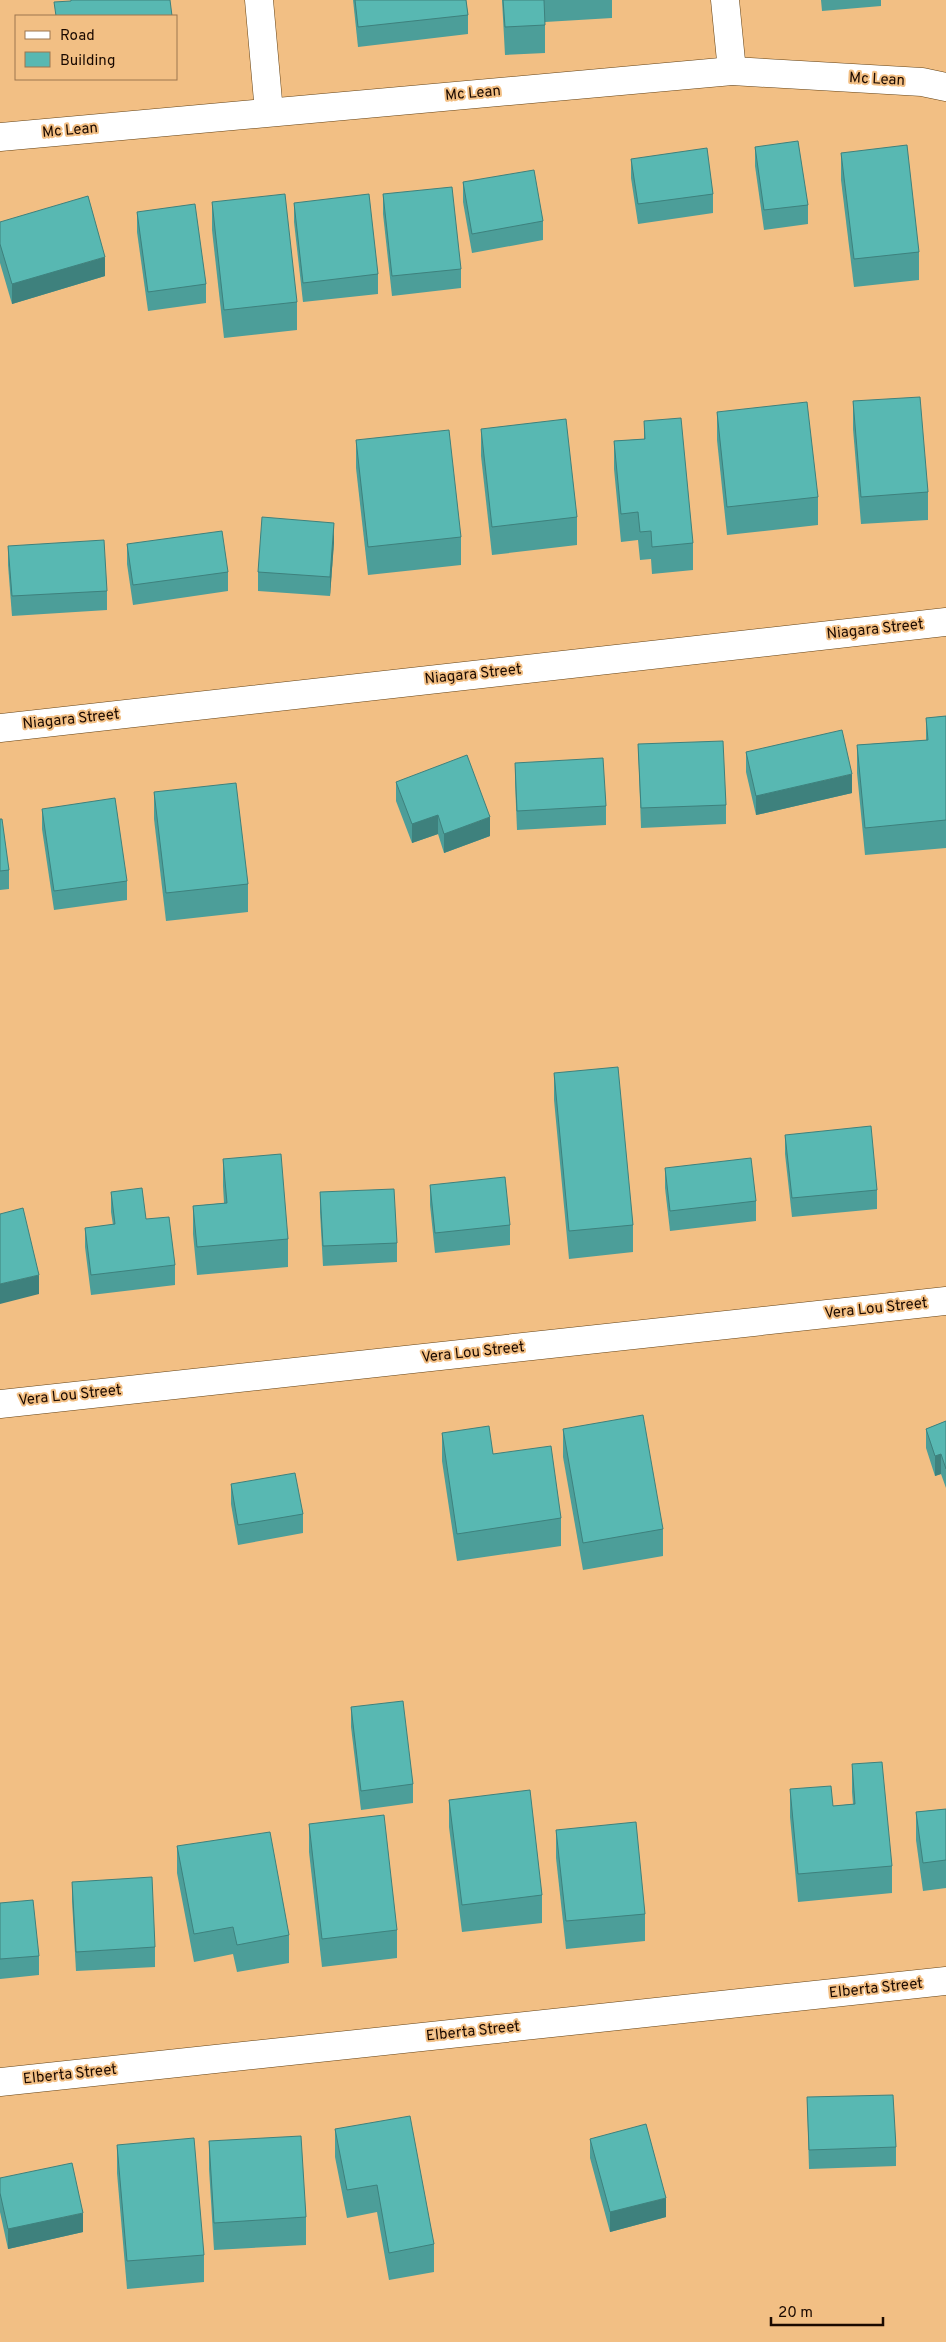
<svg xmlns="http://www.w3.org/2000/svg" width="946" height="2342" font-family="Overpass,sans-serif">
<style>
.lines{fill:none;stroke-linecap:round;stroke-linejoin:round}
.minor-casing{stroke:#654214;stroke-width:29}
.minor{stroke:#fff;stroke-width:28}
.wall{fill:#4c9e99}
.shaded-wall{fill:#3e817d}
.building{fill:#58b8b2;stroke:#3e817d}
.labels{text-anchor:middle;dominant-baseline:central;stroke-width:4;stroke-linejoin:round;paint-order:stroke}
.street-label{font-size:15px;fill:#1a0900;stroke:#f2bf84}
</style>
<rect width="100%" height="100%" fill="#f2bf84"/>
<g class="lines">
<g class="minor-casing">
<g id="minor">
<polyline points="259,0 269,112"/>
<polyline points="725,0 732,71"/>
<polyline points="0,137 732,71 922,82 946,87"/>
<polyline points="0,728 946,622"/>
<polyline points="0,1404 946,1301"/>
<polyline points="0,2082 946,1981"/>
</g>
</g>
<use href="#minor" class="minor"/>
</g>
<g class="wall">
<polygon points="353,0 466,0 468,15 468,34 358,47"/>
<polygon points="502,0 612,0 612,18 545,22 545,53 505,55"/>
<polygon points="821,0 881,0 881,6 822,11"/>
<polygon points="755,147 808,205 808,224 764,230 755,166"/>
<polygon points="841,153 919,252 919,280 854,287 841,180"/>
<polygon points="631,159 713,194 713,213 638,224 631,178"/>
<polygon points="463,182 543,221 543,240 472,253 463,202"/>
<polygon points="383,194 461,269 461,288 392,296 383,214"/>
<polygon points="212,202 297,302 297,330 224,338 212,230"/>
<polygon points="294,203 378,274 378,294 303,302 294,222"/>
<polygon points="137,212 206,284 206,303 148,311 137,232"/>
<polygon points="0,222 105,276 12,304 0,263"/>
<polygon points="853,401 928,492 928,520 861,524 853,429"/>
<polygon points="717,412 818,497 818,525 727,535 717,440"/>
<polygon points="644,421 693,543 693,570 652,574 651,559 640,560 638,540 621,542 614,469 614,441 644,439"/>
<polygon points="481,429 577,517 577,545 492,555 481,456"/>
<polygon points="356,440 461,537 461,565 368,575 356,468"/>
<polygon points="334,542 330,596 258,591 258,572"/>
<polygon points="127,544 228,572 228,591 133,605 127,564"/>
<polygon points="8,546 107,591 107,610 12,616 8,565"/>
<polygon points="946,716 946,848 865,855 857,773 857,745 926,740 926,718"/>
<polygon points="638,744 726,805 726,824 641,828"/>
<polygon points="746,752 852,793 756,815 746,772"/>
<polygon points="515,763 606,806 606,825 517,830 515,782"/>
<polygon points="396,782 490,836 444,853 438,834 412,843 396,801"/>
<polygon points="154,792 248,884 248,912 166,921 154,819"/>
<polygon points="42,809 127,881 127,900 54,910 42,829"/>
<polygon points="0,819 9,870 9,889 0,890"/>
<polygon points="554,1073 633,1225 633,1252 569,1259 554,1100"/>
<polygon points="785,1135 877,1190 877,1209 792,1217 785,1154"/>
<polygon points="223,1159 288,1239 288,1267 197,1275 193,1234 193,1206 224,1203 223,1186"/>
<polygon points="665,1168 756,1201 756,1221 670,1231 665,1188"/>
<polygon points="430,1185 510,1225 510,1245 435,1253 430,1205"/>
<polygon points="111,1192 146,1219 175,1265 175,1285 91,1295 85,1247 85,1228 113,1225 111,1212"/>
<polygon points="320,1192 397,1243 397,1262 323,1266 320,1212"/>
<polygon points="946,1421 946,1488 941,1474 935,1476 926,1448 926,1429"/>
<polygon points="563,1429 663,1529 663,1556 583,1570 563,1457"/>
<polygon points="442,1433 493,1454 561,1518 561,1546 457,1561 442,1461"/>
<polygon points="231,1484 303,1514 303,1533 238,1545 231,1504"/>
<polygon points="351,1707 413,1784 413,1803 361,1810 351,1727"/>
<polygon points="852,1764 892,1866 892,1893 798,1902 790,1817 790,1789 833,1806 853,1804 852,1792"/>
<polygon points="449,1800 542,1895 542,1923 462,1932 449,1827"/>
<polygon points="946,1809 946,1888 923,1891 916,1840 916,1812"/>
<polygon points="309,1824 397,1930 397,1958 322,1967 309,1852"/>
<polygon points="556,1830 645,1914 645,1941 566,1949 556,1858"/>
<polygon points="177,1846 289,1935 289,1963 237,1972 233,1954 194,1962 177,1873"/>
<polygon points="72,1882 155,1947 155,1967 76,1971 72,1901"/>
<polygon points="0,1903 39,1956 39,1975 0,1979"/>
<polygon points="807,2097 896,2147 896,2166 809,2169"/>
<polygon points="335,2129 434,2244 434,2272 389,2280 377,2212 347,2218 335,2157"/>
<polygon points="590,2139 666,2217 610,2232 590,2158"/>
<polygon points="209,2141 306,2217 306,2245 214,2250 209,2169"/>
<polygon points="117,2145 204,2255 204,2282 127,2289 117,2173"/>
<polygon points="0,2178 83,2232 8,2249 0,2212"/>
</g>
<g class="shaded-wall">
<polygon points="105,257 105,276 12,304 12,284"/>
<polygon points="334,523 334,542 330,596 330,577"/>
<polygon points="852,774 852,793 756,815 756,796"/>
<polygon points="438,815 438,834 412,843 412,824"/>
<polygon points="490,817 490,836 444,853 444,834"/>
<polygon points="39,1275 39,1294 0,1304 0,1284"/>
<polygon points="941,1454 941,1474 935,1476 935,1456"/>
<polygon points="666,2198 666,2217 610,2232 610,2212"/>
<polygon points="83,2213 83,2232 8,2249 8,2229"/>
</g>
<g class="building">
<polygon points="71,0 170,0 172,16 56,16 54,2 71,1"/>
<polygon points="355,0 466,0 468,15 358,27"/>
<polygon points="503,0 544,0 545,25 505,27"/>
<polygon points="798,141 808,205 764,210 755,147"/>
<polygon points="907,145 919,252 854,259 841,153"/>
<polygon points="707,148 713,194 638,204 631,159"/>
<polygon points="534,170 543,221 472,234 463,182"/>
<polygon points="452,187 461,269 392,276 383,194"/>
<polygon points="285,194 297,302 224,310 212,202"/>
<polygon points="369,194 378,274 303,283 294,203"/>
<polygon points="88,196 105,257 12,284 0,244 0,222"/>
<polygon points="195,204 206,284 148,292 137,212"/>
<polygon points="920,397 928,492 861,497 853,401"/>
<polygon points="807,402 818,497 727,507 717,412"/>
<polygon points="681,418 693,543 652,547 651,531 640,532 638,512 621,514 614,441 645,439 644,421"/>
<polygon points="566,419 577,517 492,527 481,429"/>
<polygon points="449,430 461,537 368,547 356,440"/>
<polygon points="262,517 334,523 330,577 258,572"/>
<polygon points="222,531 228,572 133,585 127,544"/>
<polygon points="104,540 107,591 12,596 8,546"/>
<polygon points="946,716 946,820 865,828 857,745 928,740 926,718"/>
<polygon points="842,730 852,774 756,796 746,752"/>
<polygon points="723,741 726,805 641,808 638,744"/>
<polygon points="467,755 490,817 444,834 438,815 412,824 396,782"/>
<polygon points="603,758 606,806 517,811 515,763"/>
<polygon points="236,783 248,884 166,893 154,792"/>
<polygon points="115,798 127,881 54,891 42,809"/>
<polygon points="0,819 2,819 9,870 0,871"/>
<polygon points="618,1067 633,1225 569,1231 554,1073"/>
<polygon points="871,1126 877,1190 792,1198 785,1135"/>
<polygon points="281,1154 288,1239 197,1247 193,1206 227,1203 223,1159"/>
<polygon points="751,1158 756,1201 670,1211 665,1168"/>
<polygon points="505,1177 510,1225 435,1233 430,1185"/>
<polygon points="142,1188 146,1219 169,1217 175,1265 91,1275 85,1228 115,1224 111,1192"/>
<polygon points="394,1189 397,1243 323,1246 320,1192"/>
<polygon points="23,1208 39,1275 0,1284 0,1214"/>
<polygon points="643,1415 663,1529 583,1543 563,1429"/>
<polygon points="946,1421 946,1469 941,1454 935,1456 926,1429"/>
<polygon points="489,1426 493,1454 551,1446 561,1518 457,1534 442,1433"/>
<polygon points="295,1473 303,1514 238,1525 231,1484"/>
<polygon points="403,1701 413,1784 361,1791 351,1707"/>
<polygon points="882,1762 892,1866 798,1874 790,1789 831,1786 833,1806 855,1804 852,1764"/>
<polygon points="530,1790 542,1895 462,1905 449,1800"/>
<polygon points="946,1809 946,1860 923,1863 916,1812"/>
<polygon points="384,1815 397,1930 322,1939 309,1824"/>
<polygon points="636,1822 645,1914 566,1921 556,1830"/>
<polygon points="270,1832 289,1935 237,1945 233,1927 194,1934 177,1846"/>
<polygon points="152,1877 155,1947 76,1952 72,1882"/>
<polygon points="33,1900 39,1956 0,1959 0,1903"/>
<polygon points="893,2095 896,2147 809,2150 807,2097"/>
<polygon points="410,2116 434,2244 389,2253 377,2185 347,2190 335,2129"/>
<polygon points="646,2124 666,2198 610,2212 590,2139"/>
<polygon points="301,2136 306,2217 214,2223 209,2141"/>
<polygon points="194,2138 204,2255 127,2261 117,2145"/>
<polygon points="72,2163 83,2213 8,2229 0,2193 0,2178"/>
</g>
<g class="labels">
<g class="street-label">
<text transform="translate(877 80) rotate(3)">Mc Lean</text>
<text transform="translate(473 94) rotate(-5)">Mc Lean</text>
<text transform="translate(70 131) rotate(-5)">Mc Lean</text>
<text transform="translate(875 630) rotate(-6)">Niagara Street</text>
<text transform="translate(473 675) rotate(-6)">Niagara Street</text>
<text transform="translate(71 720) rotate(-6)">Niagara Street</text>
<text transform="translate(876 1309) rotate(-6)">Vera Lou Street</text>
<text transform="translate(473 1353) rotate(-6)">Vera Lou Street</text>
<text transform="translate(70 1396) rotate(-6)">Vera Lou Street</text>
<text transform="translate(876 1989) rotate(-6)">Elberta Street</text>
<text transform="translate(473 2032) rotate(-6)">Elberta Street</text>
<text transform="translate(70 2075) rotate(-6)">Elberta Street</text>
</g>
</g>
<rect x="15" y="15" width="162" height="65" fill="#f2bf84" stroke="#9c764f"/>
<rect x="25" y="31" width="25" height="8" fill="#ffffff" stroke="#9c764f"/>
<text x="60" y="40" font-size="15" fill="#1a0900">Road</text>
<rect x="25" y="52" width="25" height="15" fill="#58b8b2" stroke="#9c764f"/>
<text x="60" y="65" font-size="15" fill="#1a0900">Building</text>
<path d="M771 2317v8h112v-8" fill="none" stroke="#1a0900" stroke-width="2.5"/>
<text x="778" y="2317" font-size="15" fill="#1a0900" stroke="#f2bf84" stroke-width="4" paint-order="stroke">20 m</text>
</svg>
